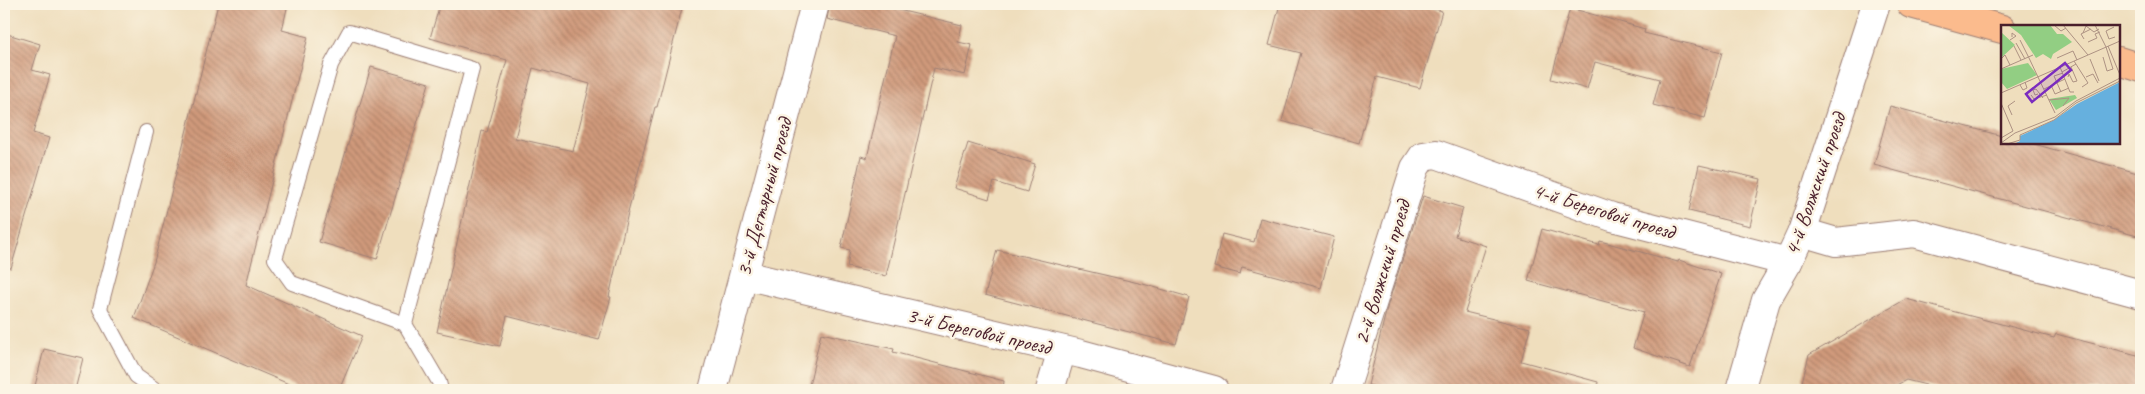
<svg xmlns="http://www.w3.org/2000/svg" width="2145" height="394" font-family="Caveat,sans-serif">
<style>
.building{fill:url(#building-back-hatch);fill-rule:evenodd}
.lines{fill:none;stroke-linecap:round;stroke-linejoin:round}
.lane-casing{stroke:#9c7e74;stroke-width:16}
.street-casing{stroke:#9c7e74;stroke-width:30}
.primary-casing{stroke:#9c7e74;stroke-width:30}
.lane{stroke:#fff;stroke-width:14}
.street{stroke:#fff;stroke-width:28}
.primary{stroke:#fbbb8d;stroke-width:28}
.labels{text-anchor:middle;dominant-baseline:central;stroke-width:5;stroke-linejoin:round;paint-order:stroke}
.street-label{font-size:21px;fill:#4a1f2b;stroke:#fcf5e5}
.inset-road{fill:none;stroke:#ad9283;stroke-width:1}
.view{fill:#7b2cbf;fill-opacity:0.15;stroke:#7b2cbf;stroke-width:2.5}
.inset-edge{fill:none;stroke:#4a1f2b;stroke-width:2.5}
</style>
<defs>
<pattern id="building-back-hatch" width="6" height="6" patternUnits="userSpaceOnUse" patternTransform="scale(1.25)"><rect width="6" height="6" fill="#d09a7b"/><path d="M-1 5l2 2M0 0l6 6M5-1l2 2" fill="none" stroke="#ab7d65"/></pattern>
</defs>
<rect width="100%" height="100%" fill="#fcf5e5"/>
<filter id="ink" filterUnits="userSpaceOnUse"><feTurbulence type="fractalNoise" baseFrequency=".02" numOctaves="2"/><feDisplacementMap in="SourceGraphic" scale="10" xChannelSelector="R" yChannelSelector="G"/><feConvolveMatrix kernelMatrix="1 2 1 2 8 2 1 2 1" color-interpolation-filters="sRGB"/></filter>
<filter id="wash" filterUnits="userSpaceOnUse"><feTurbulence type="fractalNoise" baseFrequency=".0096" numOctaves="4" result="noise"/><feDisplacementMap in="SourceGraphic" scale="20" xChannelSelector="R" yChannelSelector="G"/><feGaussianBlur stdDeviation="1.12" result="paint"/><feColorMatrix in="noise" values="0 0 0 0 0 0 0 0 0 0 0 0 0 0 0 0 0 1.4 0 .05"/><feComposite in="paint" operator="in"/></filter>
<g filter="url(#wash)">
<rect width="100%" height="100%" fill="#efdebd"/>
<g id="blocks">
<g class="building">
<polygon points="218,4 288,4 282,30 308,37 246,285 362,336 339,390 303,390 134,318 154,262"/>
<path d="M440 4H546L569 10 571 4H683L657 107H655L629 208 609 297H611L599 340 507 316 500 346 437 332 482 131 487 132 507 60 430 38ZM533 68 590 84 573 151 515 138Z"/>
<polygon points="830,4 891,4 890,8 962,25 958,42 972,45 965,75 934,68 886,276 847,267 850,250 841,248 861,156 867,158 895,36 827,19"/>
<polygon points="1280,4 1417,4 1442,11 1420,88 1377,77 1359,143 1282,121 1301,53 1269,45"/>
<polygon points="1570,8 1645,29 1644,33 1722,52 1705,118 1653,105 1660,79 1595,62 1587,89 1551,79"/>
<polygon points="4,33 40,44 32,70 50,75 33,133 49,138 11,268 4,267"/>
<polygon points="371,67 429,83 377,259 319,242"/>
<polygon points="1890,106 2002,136 2002,142 2027,142 2141,174 2141,237 1874,165"/>
<polygon points="968,143 1035,164 1027,192 994,182 989,199 954,188"/>
<polygon points="1699,165 1761,179 1750,226 1689,211"/>
<polygon points="1423,196 1463,208 1455,236 1486,246 1465,312 1530,328 1521,361 1598,382 1597,390 1389,390 1368,385 1388,304"/>
<polygon points="1260,218 1334,237 1321,288 1242,267 1240,274 1214,267 1222,234 1254,242"/>
<polygon points="1542,229 1599,245 1600,241 1678,262 1679,260 1721,274 1690,367 1633,348 1644,312 1528,281"/>
<polygon points="997,250 1143,284 1189,297 1176,344 985,295"/>
<polygon points="1906,299 2054,338 2056,334 2141,356 2141,390 1946,390 1906,380 1887,390 1800,390 1809,355"/>
<polygon points="821,333 894,349 893,352 1004,381 1003,390 808,390"/>
<polygon points="44,349 83,358 75,390 34,390"/>
</g>
</g>
</g>
<g filter="url(#ink)">
<use href="#blocks" fill-opacity="0" stroke="#9c7e74" stroke-width="1"/>
<g class="lines">
<g class="lane-casing">
<g id="lane">
<polyline points="146,132 100,309 136,376 156,390"/>
<polyline points="405,324 472,69 349,32 331,65 275,259 292,283 405,324 439,382 441,390"/>
</g>
</g>
<g class="street-casing">
<g id="street">
<polyline points="1802,232 1836,242 1914,233 2141,294"/>
<polyline points="744,275 1081,354 1214,390"/>
<polyline points="713,390 815,4"/>
<polyline points="1050,390 1062,350"/>
<polyline points="1345,390 1415,168 1423,156 1436,154 1612,217 1788,262"/>
<polyline points="1740,390 1766,300 1788,262 1802,232 1876,4"/>
</g>
</g>
<g class="primary-casing">
<g id="primary">
<polyline points="1911,4 2002,29"/>
<polyline points="2119,61 2141,68"/>
</g>
</g>
<use href="#lane" class="lane"/>
<use href="#street" class="street"/>
<use href="#primary" class="primary"/>
</g>
</g>
<g class="labels">
<g class="street-label">
<text transform="translate(1815 184) rotate(-71)">4-й Волжский проезд</text>
<text transform="translate(764 197) rotate(-75)">3-й Дегтярный проезд</text>
<text transform="translate(1604 211) rotate(17)">4-й Береговой проезд</text>
<text transform="translate(1382 272) rotate(-73)">2-й Волжский проезд</text>
<text transform="translate(979 331) rotate(13)">3-й Береговой проезд</text>
</g>
</g>
<g transform="translate(2001 25)">
<rect width="119" height="119" fill="#efdebd"/>
<path d="M1 8 14 20 0 33V9ZM27 38 36 50 6 64 0 57V44ZM74 70 76 73 55 85 48 74Z" fill="#92ce83"/>
<path d="M7 0H49L56 9H62L71 17 52 29 50 34 42 29 35 33 20 10Z" fill="#92ce83"/>
<path d="M119 57V119H13L19 116V111L53 95 76 79Z" fill="#66b0de"/>
<path class="inset-road" d="M53 0 60 6 65 3M62 0 87 30M94 0 105 22M113 2 105 6 108 14 114 12M82 8 85 1 93 7 98 4M83 14 80 9 90 4M9 15 15 11 11 8V12M19 15 28 33M87 17 96 13 94 9 99 7M15 18 24 34M13 21 20 35M107 21 119 50M102 32 106 46 112 44 105 22M28 33 54 88M56 33 72 26 76 35M0 34 4 30 9 40M89 34 98 56M73 36 87 58 81 62M59 42 69 67H73M70 42 76 56M0 44 32 30M61 47 75 39M67 52 68 49 72 57 76 56M85 52 92 49 97 58M19 60 22 65 26 63 24 57M50 60 54 69 68 63M43 64 64 54M60 67 53 51 62 48M0 68 119 16M37 69 34 70 32 65 35 64 42 73M30 70 33 74 46 70M48 75 68 73 62 81M0 78 12 106 0 113M11 90 7 81 14 76M0 118 14 108 54 92 75 76 119 53M6 119 19 115V110L53 95 75 78 119 56"/>
<path class="view" d="M64 38 70 45 31 77 25 69Z"/>
<rect width="119" height="119" class="inset-edge"/>
</g>
<rect width="2145" height="394" fill="none" stroke="#fcf5e5" stroke-width="20"/>
</svg>
